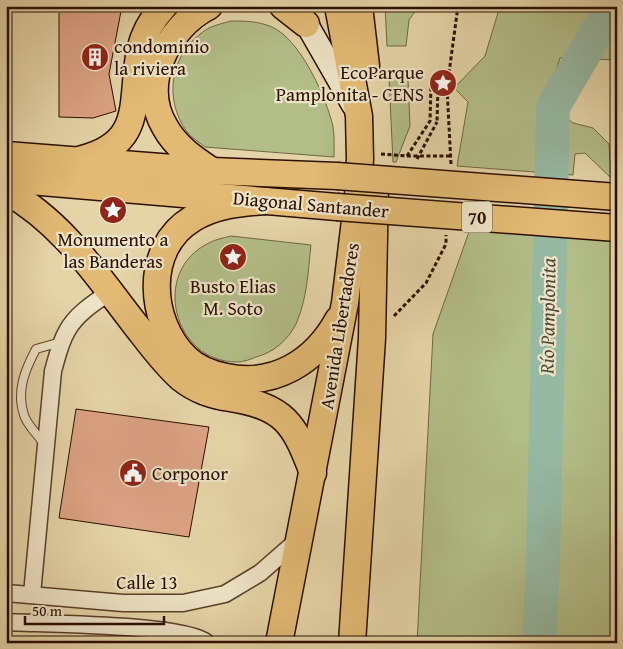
<svg xmlns="http://www.w3.org/2000/svg" width="623" height="649" font-family="'Gentium Book Plus',serif">
<style>
.green{fill:#b2bd88;stroke:#6f6644}
.lines{fill:none;stroke-linecap:round;stroke-linejoin:round}
.river{stroke:#96b9a3;stroke-width:34}
.building{fill:#dca285;stroke:#2c0f00}
.lane-casing{stroke:#5a402a;stroke-width:10}
.street-casing{stroke:#5a402a;stroke-width:19}
.secondary-casing{stroke:#2c0f00;stroke-width:25}
.primary-casing{stroke:#2c0f00;stroke-width:29}
.path{stroke:#2c0f00;stroke-width:3;stroke-dasharray:4 2.5;stroke-linecap:butt}
.lane{stroke:#ede3c6;stroke-width:8}
.street{stroke:#ede3c6;stroke-width:16}
.secondary{stroke:#ede3c6;stroke-width:22}
.primary{stroke:#e2ba74;stroke-width:26}
.primary-bridge-casing{stroke:#2c0f00;stroke-width:29;stroke-linecap:butt}
.path-bridge{stroke:#2c0f00;stroke-width:3;stroke-dasharray:4 2.5;stroke-linecap:butt}
.primary-bridge{stroke:#e2ba74;stroke-width:26}
.labels{text-anchor:middle;dominant-baseline:central;stroke-width:4.5;stroke-linejoin:round;paint-order:stroke}
.shield{fill:#ede3c6;stroke:#664f3b;stroke-width:1}
.shield-label{font-size:18px;font-weight:bold;fill:#2c0f00}
.poi-label{font-size:19px;fill:#2c0f00;stroke:#ede3c6;text-anchor:start}
.street-label{font-size:19px;fill:#2c0f00;stroke:#ede3c6}
.water-label{font-size:20px;font-style:italic;fill:#514a39;stroke:#ede3c6}
</style>
<rect width="100%" height="100%" fill="#e4d4a7"/>
<filter id="stains"><feTurbulence type="fractalNoise" baseFrequency=".004" numOctaves="4"/><feColorMatrix values="0 0 0 0 .2 0 0 0 0 .09 0 0 0 0 .02 0 0 0 .5 -.17"/></filter>
<radialGradient id="worn" r=".72"><stop offset=".6" stop-color="#630" stop-opacity="0"/><stop offset="1" stop-color="#630" stop-opacity=".3"/></radialGradient>
<g class="green">
<polygon points="385,6 419,6 409,20 406,46 387,46"/>
<polygon points="500,6 617,6 617,60 560,58 546,102 573,123 593,128 609,144 611,178 585,153 575,154 573,175 457,166 468,102 454,88 485,56"/>
<path d="M231 21C245 21 258 21 272 27 299 39 323 91 331 119 335 130 334 145 334 157L205 147C199 142 192 138 187 132 162 97 171 50 209 28 215 25 224 23 231 21Z"/>
<polygon points="389,78 408,79 410,126 396,162 393,162"/>
<polygon points="470,229 617,234 617,643 417,643 433,334"/>
<path d="M231 236 311 245C308 273 307 299 296 324 288 340 273 353 256 357 251 359 244 362 238 362 173 363 150 271 209 243 216 239 224 238 231 236Z"/>
</g>
<g class="lines">
<polyline class="river" points="539,643 543,563 553,107 612,6"/>
</g>
<g class="building">
<polygon points="59,6 122,6 109,74 116,111 93,118 59,117"/>
<polygon points="76,409 209,427 189,537 59,518"/>
</g>
<g class="lines">
<g class="lane-casing">
<path id="lane" d="M44 444C38 435 27 425 24 415 16 391 25 370 36 349L61 342"/>
</g>
<g class="street-casing">
<g id="street">
<polyline points="6,593 123,603 183,603 225,594 260,573 299,539"/>
<path d="M32 594 53 371C57 357 60 343 67 331 76 314 95 302 110 292"/>
<path d="M6 622C42 624 186 624 207 643"/>
</g>
</g>
<g class="secondary-casing">
<polyline id="secondary" points="298,9 353,105"/>
</g>
<g class="primary-casing">
<g id="primary">
<path d="M209 6C167 27 139 84 165 127 176 147 194 159 212 171"/>
<polyline points="283,6 306,24"/>
<polyline points="359,6 366,66"/>
<polyline points="6,155 212,171 337,176"/>
<path d="M82 159C146 143 130 100 140 50 144 33 152 19 164 6"/>
<polyline points="6,179 337,207"/>
<path d="M6 191C62 222 96 274 134 323 149 342 163 362 181 378 196 390 211 395 230 398 285 407 294 423 313 473"/>
<path d="M265 201C239 203 214 205 192 219 144 248 148 321 186 358 196 368 211 374 226 377 274 387 315 362 338 320"/>
<polyline points="279,643 345,303 358,196 360,159 359,116 338,6"/>
<polyline points="352,643 372,338 375,187"/>
</g>
</g>
<g class="path">
<polyline points="381,154 407,156 451,156"/>
<polyline points="407,156 430,121 431,85 433,83 438,86 437,122"/>
<polyline points="451,164 447,88 458,6"/>
<polyline points="394,316 426,283 446,244 446,235"/>
</g>
<use href="#lane" class="lane"/>
<use href="#street" class="street"/>
<use href="#secondary" class="secondary"/>
<use href="#primary" class="primary"/>
<g class="primary-bridge-casing">
<g id="primary-bridge">
<polyline points="337,176 617,197"/>
<polyline points="337,207 617,228"/>
</g>
</g>
<polyline class="path-bridge" points="417,159 437,122"/>
<use href="#primary-bridge" class="primary-bridge"/>
</g>
<defs>
<g id="building-disc" transform="scale(1.4375)"><circle r="9.5" fill="#8f2418" stroke="#ede3c6"/><path d="M-4-6H4V6H1V3H-1V6H-4ZM-2.5-4.3h1.7v1.8h-1.7ZM.8-4.3h1.7v1.8H.8ZM-2.5-1h1.7V.8h-1.7ZM.8-1h1.7V.8H.8Z" fill="#fff"/></g>
<g id="sight-disc" transform="scale(1.4375)"><circle r="9.5" fill="#8f2418" stroke="#ede3c6"/><path d="M0-6L1.8-2.2L6-1.7L2.9 1.2L3.7 5.4L0 3.3L-3.7 5.4L-2.9 1.2L-6-1.7L-1.8-2.2Z" fill="#fff"/></g>
<g id="civic-disc" transform="scale(1.4375)"><circle r="9.5" fill="#8f2418" stroke="#ede3c6"/><path d="M-.6-6.5H3V-4.5H.6V-3L4-1V1h2V6H-6V1h2V-1L-.6-3ZM-1.2 2.5V6h2.4V2.5Z" fill="#fff"/></g>
</defs>
<g fill-rule="evenodd">
<use href="#building-disc" x="95" y="57"/>
<use href="#sight-disc" x="443" y="83"/>
<use href="#sight-disc" x="113" y="210"/>
<use href="#sight-disc" x="233" y="257"/>
<use href="#civic-disc" x="133" y="473"/>
</g>
<g class="labels">
<rect class="shield" x="462" y="201.5" width="30" height="31" rx="4"/>
<g class="shield-label">
<text x="477" y="217">70</text>
</g>
<g class="poi-label">
<text x="114" y="46">condominio<tspan x="114" dy="22">la riviera</tspan></text>
<text x="424" y="72" text-anchor="end">EcoParque<tspan x="424" dy="22">Pamplonita - CENS</tspan></text>
<text x="113" y="239" text-anchor="middle">Monumento a<tspan x="113" dy="22">las Banderas</tspan></text>
<text x="233" y="286" text-anchor="middle">Busto Elias<tspan x="233" dy="22">M. Soto</tspan></text>
<text x="152" y="473">Corponor</text>
</g>
<g class="street-label">
<text transform="translate(311 204) rotate(5)">Diagonal Santander</text>
<text transform="translate(339 326) rotate(-81)">Avenida Libertadores</text>
<text x="147" y="582">Calle 13</text>
</g>
<g class="water-label">
<text transform="translate(547 316) rotate(-89)">Río Pamplonita</text>
</g>
</g>
<rect width="623" height="649" fill="none" stroke="#e4d4a7" stroke-width="25"/>
<rect x="8" y="8" width="608" height="634" fill="none" stroke="#2c0f00" stroke-width="2.5"/>
<rect x="12" y="12" width="598" height="624" fill="none" stroke="#2c0f00"/>
<path d="M25 616v8h139v-8" fill="none" stroke="#2c0f00" stroke-width="2.5"/>
<text x="32" y="616" font-size="15" fill="#2c0f00" stroke="#ede3c6" stroke-width="4" paint-order="stroke">50 m</text>
<rect width="100%" height="100%" filter="url(#stains)"/>
<rect width="100%" height="100%" fill="url(#worn)"/>
</svg>
